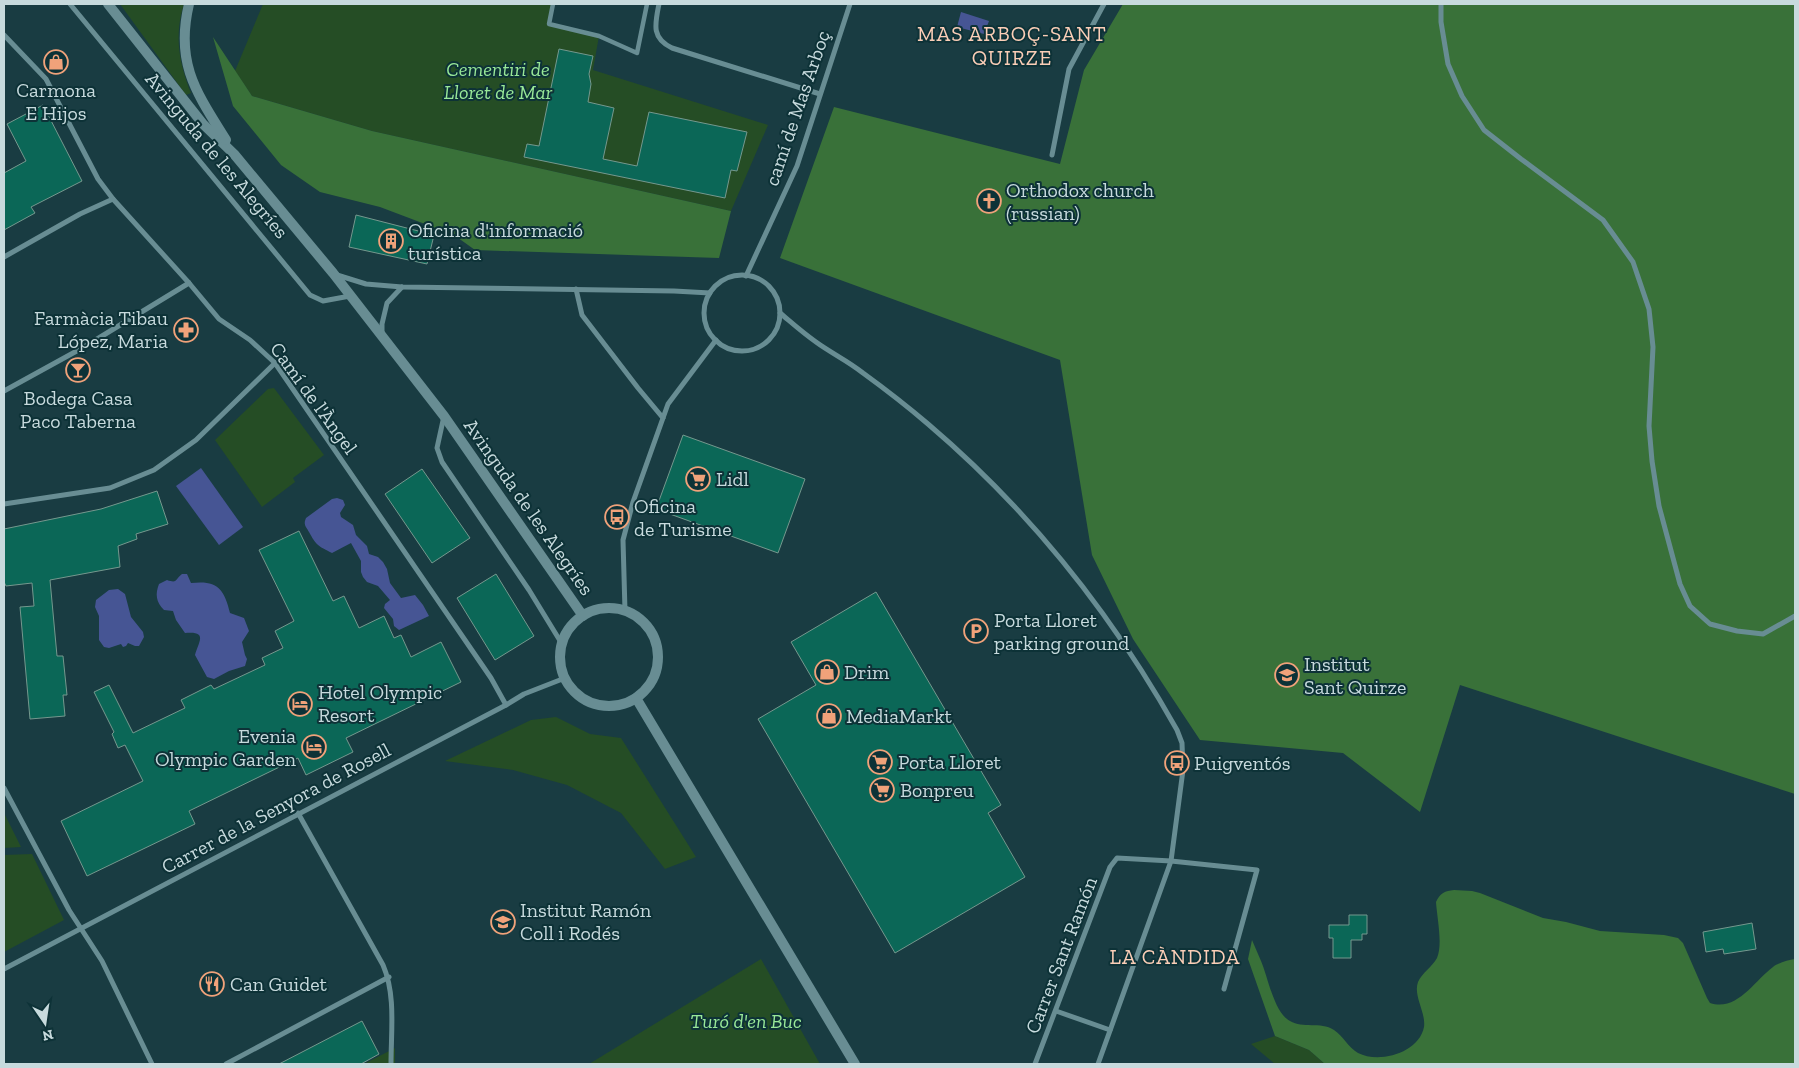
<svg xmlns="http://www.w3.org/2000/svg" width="1799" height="1068" font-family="'Zilla Slab',serif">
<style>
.green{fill:#254d25}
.forest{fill:#397139}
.water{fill:#465594}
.building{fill:#0b6757;stroke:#75988e}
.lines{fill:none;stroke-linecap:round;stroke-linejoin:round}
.pedestrian{stroke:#688d93;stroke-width:4.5}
.minor{stroke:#688d93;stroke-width:5}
.secondary{stroke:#688d93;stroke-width:10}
.labels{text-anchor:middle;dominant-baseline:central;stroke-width:4;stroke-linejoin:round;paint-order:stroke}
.park-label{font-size:20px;font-style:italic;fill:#99e898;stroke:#0d3237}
.poi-label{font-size:20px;fill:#c7dadd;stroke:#0d3237;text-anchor:start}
.street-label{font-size:20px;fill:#c7dadd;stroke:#0d3237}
.neighbourhood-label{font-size:21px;letter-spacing:1px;fill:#fbceb7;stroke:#0d3237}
</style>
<rect width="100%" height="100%" fill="#193c42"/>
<g class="green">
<path d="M120 4H184C174 35 179 63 191 93L186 95Z"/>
<polygon points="263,4 553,4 549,24 599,36 593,70 768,125 731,211 372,131 252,96 235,71"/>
<polygon points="274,388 324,455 293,478 295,482 262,507 215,440 268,389"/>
<polygon points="556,717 590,734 621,738 696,857 665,869 621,813 567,785 513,770 445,761 531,720"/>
<polygon points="4,813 21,847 4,848"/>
<polygon points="32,854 64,920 4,952 4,855"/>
<polygon points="761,959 820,1064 589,1064"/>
<polygon points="1275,1036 1309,1050 1325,1064 1275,1064 1251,1044"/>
<polygon points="395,1048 395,1064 364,1064"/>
</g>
<g class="forest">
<polygon points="1123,4 1795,4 1795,794 1460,685 1420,812 1343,753 1200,740 1133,639 1092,555 1060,360 780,258 834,107 1060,164 1084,70"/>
<polygon points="213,37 252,96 372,131 731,211 719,258 475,250 454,235 380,207 320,192 281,165 233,106"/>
<path d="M1454 890 1472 891 1480 893 1543 918 1566 922 1600 931 1664 935 1678 938 1683 943 1707 998 1710 1003C1737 1012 1754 981 1773 967 1778 963 1788 960 1795 959V1064H1325L1309 1050 1275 1036 1248 959 1252 940C1255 947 1258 954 1261 961 1268 977 1274 1013 1290 1021 1303 1029 1320 1021 1334 1030 1343 1036 1348 1047 1358 1053 1379 1064 1419 1053 1424 1027 1426 1012 1413 996 1418 982 1422 973 1432 967 1437 958 1443 944 1437 918 1436 902 1440 893 1445 891 1454 890Z"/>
</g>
<g class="water">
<polygon points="961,12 989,21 984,34 957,27"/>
<polygon points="201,468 243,527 219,545 176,486"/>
<path d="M337 498 343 500 345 505 340 513 341 517 353 525 356 535 367 546 369 554 378 557 383 562 387 569 390 583 401 598 415 595 423 605 429 616 399 630 394 626 393 619 384 608 385 604 390 600 378 586 367 582 363 577 361 572V561L351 543 332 553C318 546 316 545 309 532 306 526 303 525 306 518L332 499Z"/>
<path d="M182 574H187L191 583C217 580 224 588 230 613L244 618 249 631 242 642 245 655 247 659 245 666 229 671 214 679 207 677 195 655C199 641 208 631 185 633L176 620 173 611 164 610C156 602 155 594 159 584L167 580C178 584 175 579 182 574Z"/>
<polygon points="118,589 125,594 131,617 143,632 144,637 139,646 135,646 128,643 126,646 123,647 121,644 109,648 104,647 99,640 99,616 95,607 96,600 109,590"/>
</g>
<g class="building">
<polygon points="559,49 593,56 589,74 591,84 588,102 614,108 603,159 637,166 649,112 747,132 737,171 731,170 725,198 524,157 527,144 539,146"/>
<polygon points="43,105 82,181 31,207 35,213 4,230 4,173 26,161 7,124"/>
<polygon points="356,215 434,235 427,264 349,247"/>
<polygon points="683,435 805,479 778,553 656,509"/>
<polygon points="422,469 470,538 432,563 385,494"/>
<polygon points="157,491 168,524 136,534 137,539 118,546 120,567 50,580 57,656 63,656 67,695 63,695 65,716 30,719 20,607 34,606 32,583 6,586 4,582 4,529 101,509"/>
<polygon points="299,531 333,601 344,596 359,628 384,616 394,638 401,635 411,657 441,642 461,682 346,738 353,752 306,775 298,758 189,811 195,824 87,876 61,821 143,781 125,745 118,748 112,734 114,732 94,692 109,685 133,733 185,708 181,700 211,685 214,689 265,665 262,658 283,648 275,631 294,621 259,550"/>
<polygon points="496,574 534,636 495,660 457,598"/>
<polygon points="876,592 1001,805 988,813 1025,877 895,953 758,719 816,685 791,642"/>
<polygon points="1349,915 1367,915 1367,934 1362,934 1362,940 1351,940 1351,958 1333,958 1333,938 1329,938 1329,925 1349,925"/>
<polygon points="1752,923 1756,949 1724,954 1723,949 1706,952 1703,932"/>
<polygon points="362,1021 379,1054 361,1064 279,1064"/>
</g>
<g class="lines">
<polyline class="pedestrian" points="553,4 549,24 599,36 637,53 647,4"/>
<g class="minor">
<polyline points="70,4 310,295 323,301 350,296"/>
<path d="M659 4C655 24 651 38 672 48L820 94"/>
<polyline points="1441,4 1441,22 1448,64 1462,96 1484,130 1521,159 1603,220 1633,262 1649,309 1653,347 1649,426 1652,461 1659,506 1680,584 1690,606 1710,624 1737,631 1763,634 1795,616"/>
<polyline points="4,35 46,79 98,179 113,199 189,283 219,319 250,340 275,363 491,678 506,705"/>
<polyline points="1052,155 1069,69 1104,4"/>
<polyline points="4,257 80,214 113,199"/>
<polyline points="337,275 366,284 402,287 674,291 710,293"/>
<circle cx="742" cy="313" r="38"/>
<polyline points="746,276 797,166 850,4"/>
<polyline points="576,289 582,315 638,388 663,418"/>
<path d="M780 313C792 323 803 333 816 342 831 353 848 361 863 373 885 389 907 406 928 424 1029 510 1112 614 1177 730L1182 743 1183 770 1171 861 1098 1064"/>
<polyline points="382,332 382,324 387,303 402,287"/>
<polyline points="4,391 84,347 189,283"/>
<polyline points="444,416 437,448 442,462 529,590 562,644"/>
<polyline points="4,504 110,488 154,470 196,440 275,363"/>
<polyline points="625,611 623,540 633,502 668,404 716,340"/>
<polyline points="4,788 69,910 102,961 152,1064"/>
<path d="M298 813 383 965C396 995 391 1031 391 1064"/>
<polyline points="4,969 506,705 524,694 565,678"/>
<polyline points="1056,1011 1110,1030"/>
<polyline points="226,1064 389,977"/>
<polyline points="1035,1064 1110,867 1117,858 1171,861 1257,870 1224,989"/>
</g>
<g class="secondary">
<polyline points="108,4 203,124 234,154 333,273 444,416 583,616"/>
<path d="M189 4C175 63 196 92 226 140"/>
<circle cx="609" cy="657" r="49"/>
<polyline points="636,698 855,1064"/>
</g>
</g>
<defs>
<g id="shop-ring" transform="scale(1.25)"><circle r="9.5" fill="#0d3237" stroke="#f0a27a" stroke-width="1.5"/><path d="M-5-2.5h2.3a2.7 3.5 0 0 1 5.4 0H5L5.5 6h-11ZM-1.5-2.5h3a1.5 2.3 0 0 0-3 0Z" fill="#f0a27a"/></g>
<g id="church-ring" transform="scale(1.25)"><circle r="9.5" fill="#0d3237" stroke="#f0a27a" stroke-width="1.5"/><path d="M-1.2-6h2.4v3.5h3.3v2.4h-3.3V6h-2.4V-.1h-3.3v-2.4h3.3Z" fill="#f0a27a"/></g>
<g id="building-ring" transform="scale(1.25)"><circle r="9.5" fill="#0d3237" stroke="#f0a27a" stroke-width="1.5"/><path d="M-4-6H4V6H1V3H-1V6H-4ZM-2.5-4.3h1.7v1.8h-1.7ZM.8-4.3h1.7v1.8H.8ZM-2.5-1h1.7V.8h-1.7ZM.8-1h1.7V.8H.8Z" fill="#f0a27a"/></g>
<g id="pharmacy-ring" transform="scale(1.25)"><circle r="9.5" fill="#0d3237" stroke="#f0a27a" stroke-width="1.5"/><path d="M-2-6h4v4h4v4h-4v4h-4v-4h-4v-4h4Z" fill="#f0a27a"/></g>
<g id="bar-ring" transform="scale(1.25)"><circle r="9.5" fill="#0d3237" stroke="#f0a27a" stroke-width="1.5"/><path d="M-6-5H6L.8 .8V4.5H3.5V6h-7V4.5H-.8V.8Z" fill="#f0a27a"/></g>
<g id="supermarket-ring" transform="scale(1.25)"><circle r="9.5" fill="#0d3237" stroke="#f0a27a" stroke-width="1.5"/><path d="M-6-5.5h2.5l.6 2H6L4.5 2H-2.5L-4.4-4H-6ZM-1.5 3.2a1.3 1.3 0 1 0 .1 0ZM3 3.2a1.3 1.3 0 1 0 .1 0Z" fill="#f0a27a"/></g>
<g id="bus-ring" transform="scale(1.25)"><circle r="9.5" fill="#0d3237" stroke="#f0a27a" stroke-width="1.5"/><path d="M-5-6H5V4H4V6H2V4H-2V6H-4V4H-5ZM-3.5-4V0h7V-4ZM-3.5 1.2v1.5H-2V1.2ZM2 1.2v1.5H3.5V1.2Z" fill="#f0a27a"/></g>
<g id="parking-ring" transform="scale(1.25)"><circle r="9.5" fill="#0d3237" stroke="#f0a27a" stroke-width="1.5"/><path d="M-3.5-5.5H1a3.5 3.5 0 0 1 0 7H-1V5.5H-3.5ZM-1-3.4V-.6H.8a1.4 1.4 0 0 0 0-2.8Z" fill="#f0a27a"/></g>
<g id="school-ring" transform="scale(1.25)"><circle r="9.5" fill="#0d3237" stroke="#f0a27a" stroke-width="1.5"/><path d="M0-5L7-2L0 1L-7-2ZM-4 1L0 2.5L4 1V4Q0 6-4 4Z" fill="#f0a27a"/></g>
<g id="hotel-ring" transform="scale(1.25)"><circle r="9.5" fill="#0d3237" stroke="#f0a27a" stroke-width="1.5"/><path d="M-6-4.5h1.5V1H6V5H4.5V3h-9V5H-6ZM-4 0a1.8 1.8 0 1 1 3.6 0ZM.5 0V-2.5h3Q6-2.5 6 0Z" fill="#f0a27a"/></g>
<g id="restaurant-ring" transform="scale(1.25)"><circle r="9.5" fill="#0d3237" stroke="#f0a27a" stroke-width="1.5"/><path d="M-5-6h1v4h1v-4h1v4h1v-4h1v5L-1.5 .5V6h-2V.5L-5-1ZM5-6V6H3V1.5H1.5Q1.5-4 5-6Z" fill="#f0a27a"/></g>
</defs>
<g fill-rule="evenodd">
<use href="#shop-ring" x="56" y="62"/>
<use href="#church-ring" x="989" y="201"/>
<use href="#building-ring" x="391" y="241"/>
<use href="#pharmacy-ring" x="186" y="330"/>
<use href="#bar-ring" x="78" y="370"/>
<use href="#supermarket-ring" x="698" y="479"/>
<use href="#bus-ring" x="617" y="517"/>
<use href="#parking-ring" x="976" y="631"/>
<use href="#shop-ring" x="827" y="672"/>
<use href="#school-ring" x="1287" y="675"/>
<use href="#hotel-ring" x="300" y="704"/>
<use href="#shop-ring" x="829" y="716"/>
<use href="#hotel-ring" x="314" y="747"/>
<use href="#supermarket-ring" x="880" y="762"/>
<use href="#bus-ring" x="1177" y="763"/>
<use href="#supermarket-ring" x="882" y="790"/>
<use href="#school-ring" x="503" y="922"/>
<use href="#restaurant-ring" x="212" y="984"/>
</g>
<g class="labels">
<g class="park-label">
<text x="498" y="69">Cementiri de<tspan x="498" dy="23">Lloret de Mar</tspan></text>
<text x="746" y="1021">Turó d'en Buc</text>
</g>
<g class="poi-label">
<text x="56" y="90" text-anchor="middle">Carmona<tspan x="56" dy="23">E Hijos</tspan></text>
<text x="1006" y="190">Orthodox church<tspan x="1006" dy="23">(russian)</tspan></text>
<text x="408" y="230">Oficina d'informació<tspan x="408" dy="23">turística</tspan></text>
<text x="168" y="318" text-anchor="end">Farmàcia Tibau<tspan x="168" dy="23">López, Maria</tspan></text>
<text x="78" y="398" text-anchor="middle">Bodega Casa<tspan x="78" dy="23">Paco Taberna</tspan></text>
<text x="716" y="479">Lidl</text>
<text x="634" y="506">Oficina<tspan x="634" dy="23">de Turisme</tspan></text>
<text x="994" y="620">Porta Lloret<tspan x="994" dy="23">parking ground</tspan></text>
<text x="1304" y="664">Institut<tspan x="1304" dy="23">Sant Quirze</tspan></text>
<text x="844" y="672">Drim</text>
<text x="318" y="692">Hotel Olympic<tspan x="318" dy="23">Resort</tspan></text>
<text x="846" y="716">MediaMarkt</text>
<text x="296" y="736" text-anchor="end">Evenia<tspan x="296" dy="23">Olympic Garden</tspan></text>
<text x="898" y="762">Porta Lloret</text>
<text x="1194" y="763">Puigventós</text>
<text x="900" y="790">Bonpreu</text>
<text x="520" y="910">Institut Ramón<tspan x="520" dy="23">Coll i Rodés</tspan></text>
<text x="230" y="984">Can Guidet</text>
</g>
<g class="street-label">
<text transform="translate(797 108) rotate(-71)">camí de Mas Arboç</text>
<text transform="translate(217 155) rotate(50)">Avinguda de les Alegríes</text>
<text transform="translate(314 398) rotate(54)">Camí de l'Àngel</text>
<text transform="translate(529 507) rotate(55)">Avinguda de les Alegríes</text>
<text transform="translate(276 808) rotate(-28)">Carrer de la Senyora de Rosell</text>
<text transform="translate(1061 955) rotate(-69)">Carrer Sant Ramón</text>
</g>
<g class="neighbourhood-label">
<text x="1012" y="33">MAS ARBOÇ-SANT<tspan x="1012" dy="24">QUIRZE</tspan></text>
<text x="1175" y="956">LA CÀNDIDA</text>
</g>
</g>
<rect width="1799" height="1068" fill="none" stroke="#c7dadd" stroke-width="10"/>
<g transform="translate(45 1023) rotate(167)" stroke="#0d3237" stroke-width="4" paint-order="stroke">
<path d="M0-4L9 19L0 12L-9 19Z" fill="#c7dadd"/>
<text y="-8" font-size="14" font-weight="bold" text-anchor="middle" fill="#c7dadd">N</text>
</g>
</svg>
